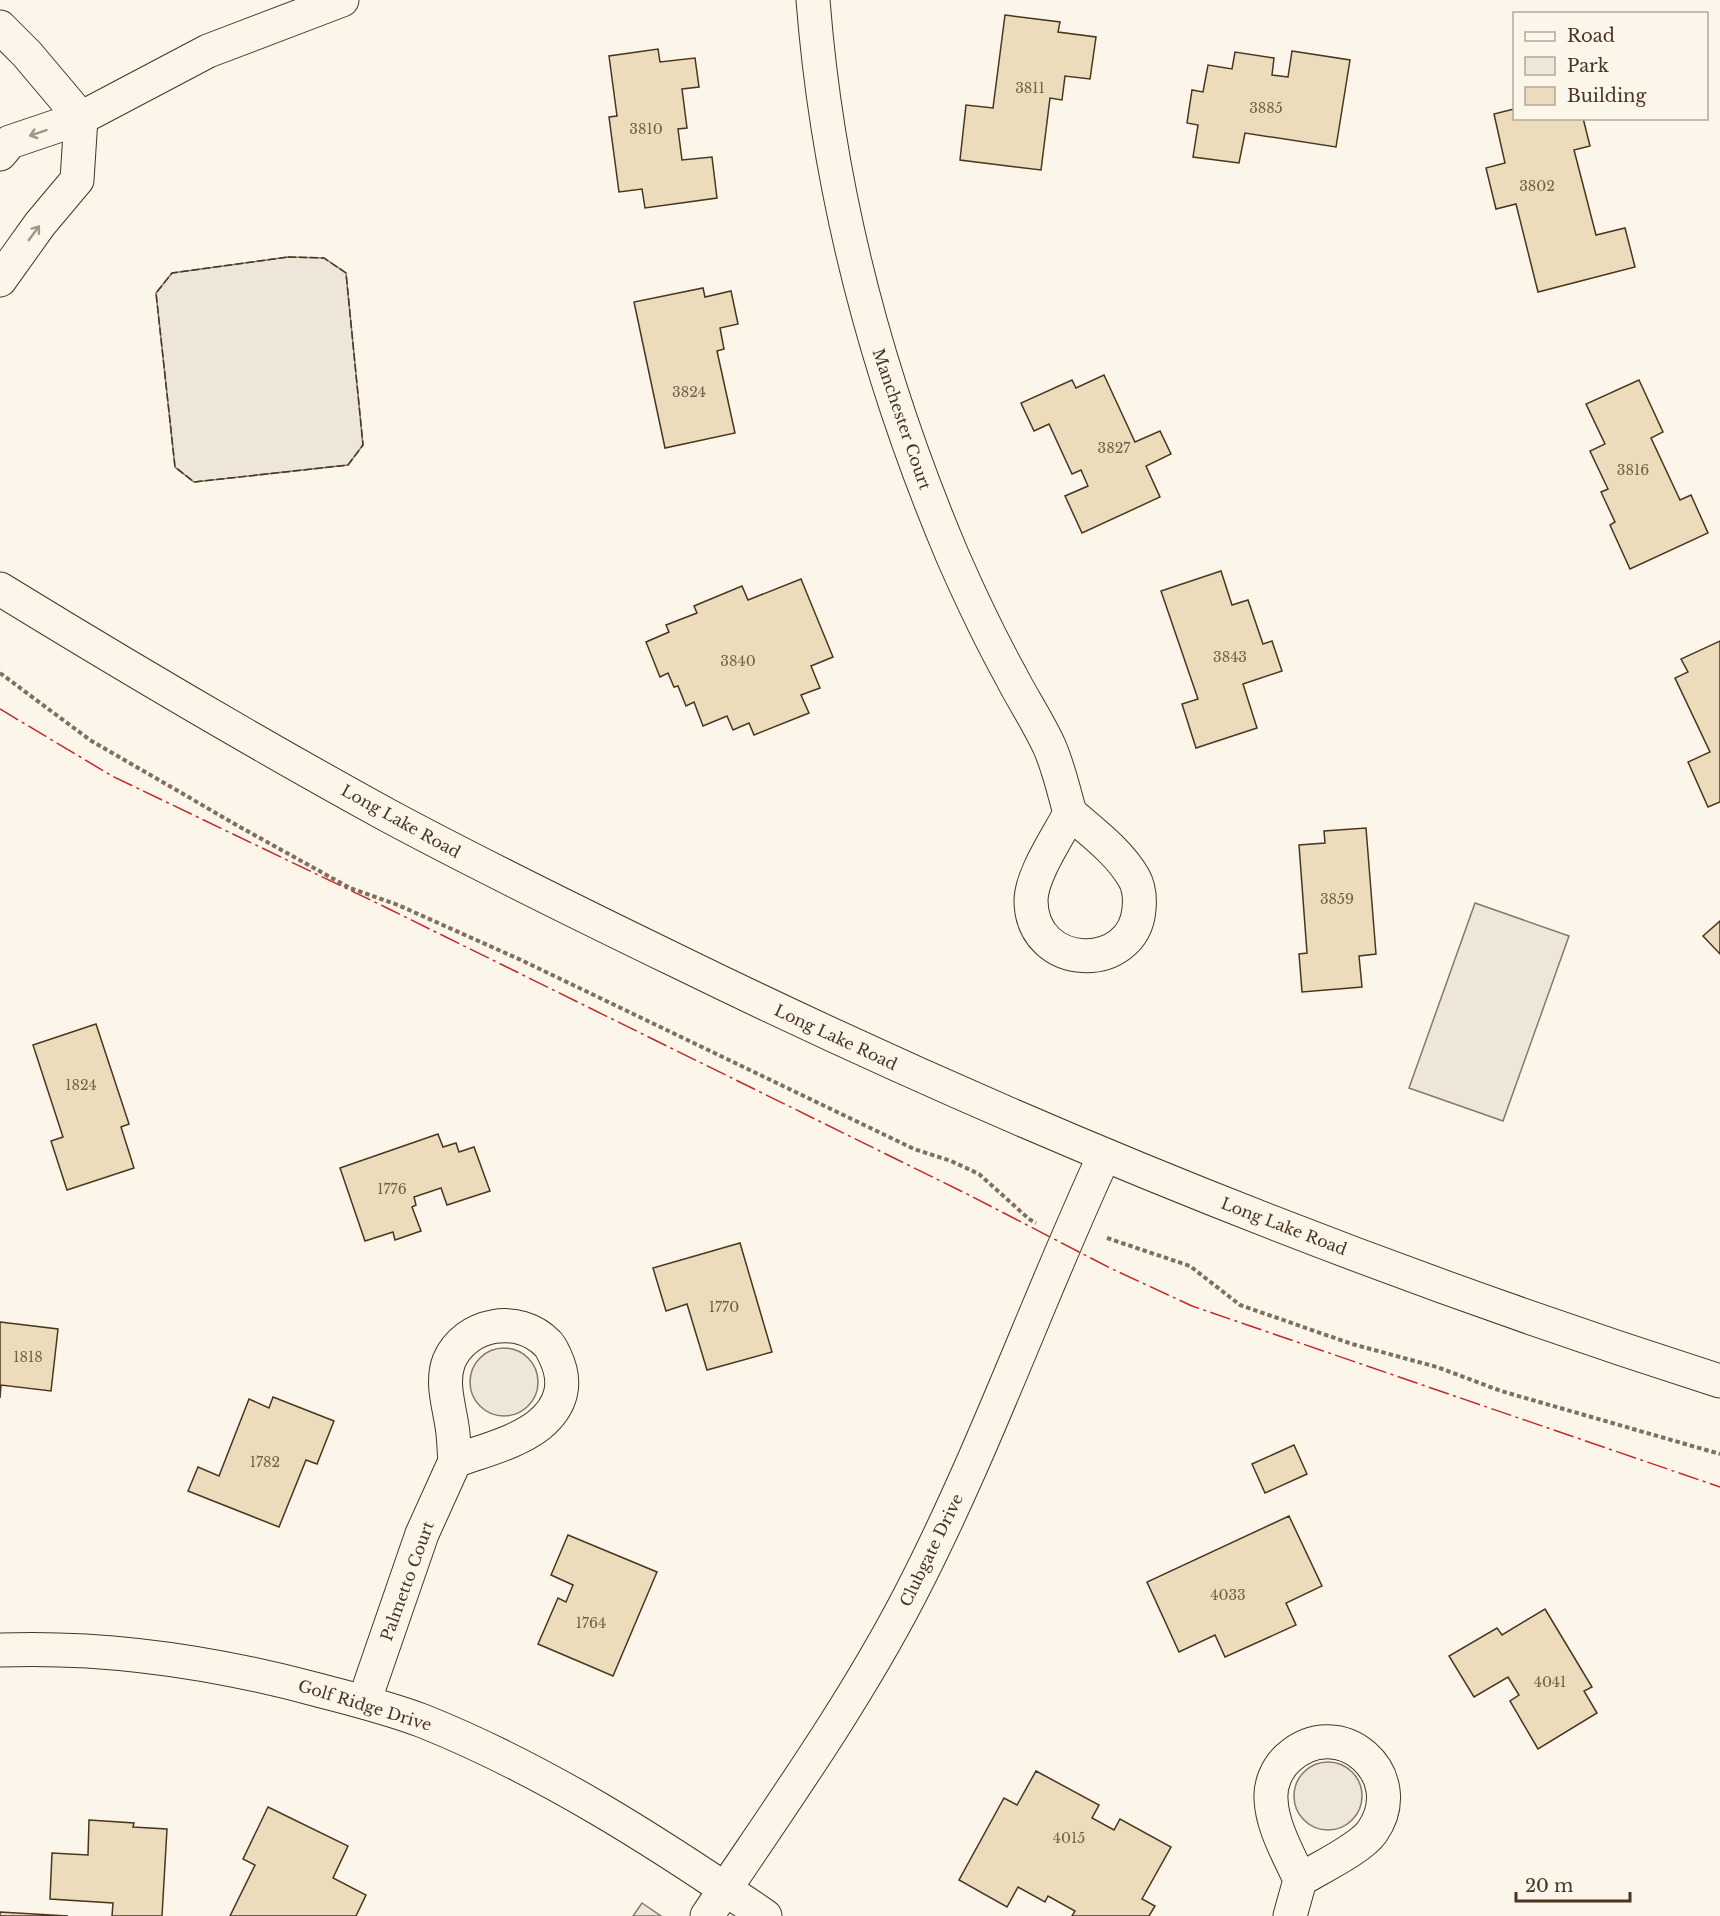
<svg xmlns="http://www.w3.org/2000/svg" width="1720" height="1916" font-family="'Libre Baskerville',serif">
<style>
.green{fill:#ede6d9;stroke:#887966;stroke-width:1.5}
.building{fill:#ecdcbc;stroke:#4a3520;stroke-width:1.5}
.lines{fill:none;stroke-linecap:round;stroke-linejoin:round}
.street-casing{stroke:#4a3520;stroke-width:35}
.secondary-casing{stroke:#4a3520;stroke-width:35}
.path{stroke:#7f6f5c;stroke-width:4;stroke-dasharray:4.5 3;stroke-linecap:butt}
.street{stroke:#fbf6e9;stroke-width:33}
.secondary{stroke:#fbf6e9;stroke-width:33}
.fence{stroke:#4a3520;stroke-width:1.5;stroke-dasharray:8 3;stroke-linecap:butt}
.power{stroke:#c62828;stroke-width:1.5;stroke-dasharray:21 4.5 3 4.5;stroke-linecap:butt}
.oneway{stroke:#a29684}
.labels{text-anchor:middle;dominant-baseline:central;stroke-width:4.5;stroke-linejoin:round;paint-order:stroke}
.number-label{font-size:14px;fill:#725f47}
.street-label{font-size:16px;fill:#4a3520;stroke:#fbf6e9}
</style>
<rect width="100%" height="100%" fill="#fbf6e9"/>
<g class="green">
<polygon points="288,257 324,258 346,273 363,445 348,465 194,482 175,467 156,293 172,273"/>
<polygon points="1475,903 1569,936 1503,1121 1409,1088"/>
<circle cx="504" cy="1382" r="34"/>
<circle cx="1328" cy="1796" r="34"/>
<polygon points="642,1903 661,1916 633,1916"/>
</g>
<g class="building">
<polygon points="1005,15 1060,22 1058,32 1096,37 1090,79 1065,76 1062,100 1050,98 1041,170 960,160 966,105 993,108"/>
<polygon points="658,49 660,62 695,58 699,87 682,89 687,128 678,129 682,160 712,157 717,198 645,208 642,189 619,192 609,117 617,116 609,56"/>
<polygon points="1292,51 1350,60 1336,147 1245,133 1239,163 1193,157 1198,125 1187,123 1192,90 1203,92 1208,65 1232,69 1235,52 1274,58 1272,75 1288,77"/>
<polygon points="1514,109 1514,118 1583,118 1590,146 1574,150 1596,235 1625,228 1635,267 1538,292 1516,204 1496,209 1486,168 1505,163 1494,114"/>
<polygon points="703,288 705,297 731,291 738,324 720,328 724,349 717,351 735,433 665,448 634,302"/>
<polygon points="1104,375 1135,442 1160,431 1171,454 1146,466 1160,497 1082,533 1065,496 1088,486 1081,470 1072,474 1049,424 1034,431 1021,403 1072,380 1076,388"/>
<polygon points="1639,380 1663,432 1651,438 1680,500 1691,495 1708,533 1630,569 1610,525 1615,522 1601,492 1608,489 1590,451 1605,444 1586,404"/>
<polygon points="1221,571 1232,605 1248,600 1263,644 1272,641 1282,671 1243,684 1257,728 1196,748 1182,704 1198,699 1161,591"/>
<polygon points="801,579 833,657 811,666 820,688 801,695 809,713 754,735 749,723 733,730 727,716 703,726 694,702 686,706 678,686 674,687 668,673 660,677 646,642 669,632 666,625 697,613 694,606 742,586 748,600"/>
<polygon points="1720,641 1720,802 1708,807 1688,762 1710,752 1675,678 1688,672 1681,659"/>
<polygon points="1366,828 1376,954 1359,956 1362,987 1302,992 1299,954 1307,953 1299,845 1325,843 1324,831"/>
<polygon points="1720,921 1720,954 1703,936"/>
<polygon points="96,1024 129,1124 121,1127 134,1168 67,1190 51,1141 63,1137 33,1045"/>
<polygon points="438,1134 443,1147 456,1143 459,1152 474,1147 490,1191 447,1205 441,1188 414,1197 416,1205 412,1207 421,1231 395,1240 393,1232 365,1241 340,1168"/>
<polygon points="740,1243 772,1352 707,1370 687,1304 666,1311 653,1268"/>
<polygon points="0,1322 58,1329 51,1391 1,1385 0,1398"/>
<polygon points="273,1397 334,1421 317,1464 306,1460 279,1527 188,1491 198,1467 219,1476 249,1399 269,1408"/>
<polygon points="1294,1445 1307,1474 1265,1493 1252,1464"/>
<polygon points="1289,1516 1322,1586 1286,1603 1296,1625 1225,1657 1215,1635 1179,1652 1147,1582"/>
<polygon points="568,1535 657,1572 613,1676 538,1644 558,1598 566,1602 573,1585 551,1575"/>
<polygon points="1545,1609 1592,1687 1584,1691 1597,1713 1538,1749 1510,1701 1519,1695 1508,1677 1474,1697 1449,1656 1497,1628 1502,1635"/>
<polygon points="1036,1771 1099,1805 1092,1818 1114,1830 1120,1819 1171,1847 1142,1899 1155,1906 1149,1916 1072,1916 1075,1911 1048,1896 1045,1902 1018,1887 1007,1907 959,1880 1004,1798 1017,1805"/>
<polygon points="268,1807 348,1846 333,1878 366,1895 356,1916 230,1916 255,1865 243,1859"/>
<polygon points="89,1820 134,1823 133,1827 167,1829 162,1916 112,1916 113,1903 50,1899 52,1853 88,1855"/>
<polygon points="0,1912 68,1916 0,1916"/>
</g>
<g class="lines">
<g class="street-casing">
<g id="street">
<path d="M813 0C828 192 878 380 953 557 971 598 990 638 1011 676 1023 700 1039 723 1050 748 1059 769 1064 792 1070 813"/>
<polyline points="0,27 27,54 81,118"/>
<polyline points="0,154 10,142 81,118 208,51 342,0"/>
<polyline points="0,280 40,224 77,180 81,118"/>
<path d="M1070 813C1093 833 1119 852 1134 878 1139 887 1140 899 1139 909 1134 973 1032 972 1031 901 1031 875 1058 837 1070 813Z"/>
<path d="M0 1650C108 1646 214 1662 318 1690 353 1699 389 1708 423 1721 545 1770 657 1842 765 1916"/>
<path d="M364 1702 422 1534 455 1461C482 1451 516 1443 539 1425 562 1406 568 1383 555 1356 553 1352 551 1347 548 1344 519 1313 465 1323 449 1361 440 1384 451 1411 453 1434 454 1443 454 1452 455 1461"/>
<path d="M707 1916C777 1811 852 1707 910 1595 984 1452 1037 1301 1104 1156"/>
<path d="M1290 1916 1300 1880C1289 1855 1272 1827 1271 1799 1270 1784 1277 1768 1288 1758 1339 1711 1412 1775 1372 1832 1360 1849 1319 1868 1300 1880"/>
</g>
</g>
<g class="secondary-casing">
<path id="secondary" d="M0 589C127 667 256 743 387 815 482 866 580 914 677 961 1014 1126 1363 1267 1720 1381"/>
</g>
<g class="path">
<polyline points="0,673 90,740 240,827 350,888 398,905 521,960 914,1149 951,1161 979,1174 1029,1219 1036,1223"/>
<polyline points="1107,1238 1190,1266 1240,1305 1352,1344 1437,1367 1501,1391 1720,1454"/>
</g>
<use href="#street" class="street"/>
<use href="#secondary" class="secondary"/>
<polygon class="fence" points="288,257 324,258 346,273 363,445 348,465 194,482 175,467 156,293 172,273"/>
<polyline class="power" points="0,709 112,776 385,907 971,1196 1110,1268 1192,1306 1720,1487"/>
</g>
<defs><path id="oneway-shaft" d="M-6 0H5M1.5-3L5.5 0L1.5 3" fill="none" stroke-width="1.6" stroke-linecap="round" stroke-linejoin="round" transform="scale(1.5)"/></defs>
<g class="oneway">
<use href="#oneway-shaft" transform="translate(38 133) rotate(161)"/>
<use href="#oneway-shaft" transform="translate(34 233) rotate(-54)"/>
</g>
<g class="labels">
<g class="number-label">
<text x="1030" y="88">3811</text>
<text x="1266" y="108">3885</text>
<text x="646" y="129">3810</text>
<text x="1537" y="186">3802</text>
<text x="689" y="392">3824</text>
<text x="1114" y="448">3827</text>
<text x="1633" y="470">3816</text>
<text x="1230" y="657">3843</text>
<text x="738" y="661">3840</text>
<text x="1337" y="899">3859</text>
<text x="81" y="1085">1824</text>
<text x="392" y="1189">1776</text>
<text x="724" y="1307">1770</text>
<text x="28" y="1357">1818</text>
<text x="265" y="1462">1782</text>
<text x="1228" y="1595">4033</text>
<text x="591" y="1623">1764</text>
<text x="1550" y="1682">4041</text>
<text x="1069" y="1838">4015</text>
</g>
<g class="street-label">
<text transform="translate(902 419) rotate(71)">Manchester Court</text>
<text transform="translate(401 821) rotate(29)">Long Lake Road</text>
<text transform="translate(836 1037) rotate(25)">Long Lake Road</text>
<text transform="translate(1284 1226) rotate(21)">Long Lake Road</text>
<text transform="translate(931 1550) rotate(-64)">Clubgate Drive</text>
<text transform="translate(407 1581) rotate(-70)">Palmetto Court</text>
<text transform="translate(365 1705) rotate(17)">Golf Ridge Drive</text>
</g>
</g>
<rect x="1513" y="12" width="195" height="108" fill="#fbf6e9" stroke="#b4a999" stroke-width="1.5"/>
<rect x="1525" y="32" width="30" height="9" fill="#fbf6e9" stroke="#b4a999" stroke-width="1.5"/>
<text x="1567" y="42" font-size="18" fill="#4a3520">Road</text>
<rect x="1525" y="57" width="30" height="18" fill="#ede6d9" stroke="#b4a999" stroke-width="1.5"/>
<text x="1567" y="72" font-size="18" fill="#4a3520">Park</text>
<rect x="1525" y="87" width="30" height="18" fill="#ecdcbc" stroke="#b4a999" stroke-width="1.5"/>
<text x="1567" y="102" font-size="18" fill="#4a3520">Building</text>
<path d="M1516 1892v9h114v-9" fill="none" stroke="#4a3520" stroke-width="3"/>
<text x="1525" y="1892" font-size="18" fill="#4a3520" stroke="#fbf6e9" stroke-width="4.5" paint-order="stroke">20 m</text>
</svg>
